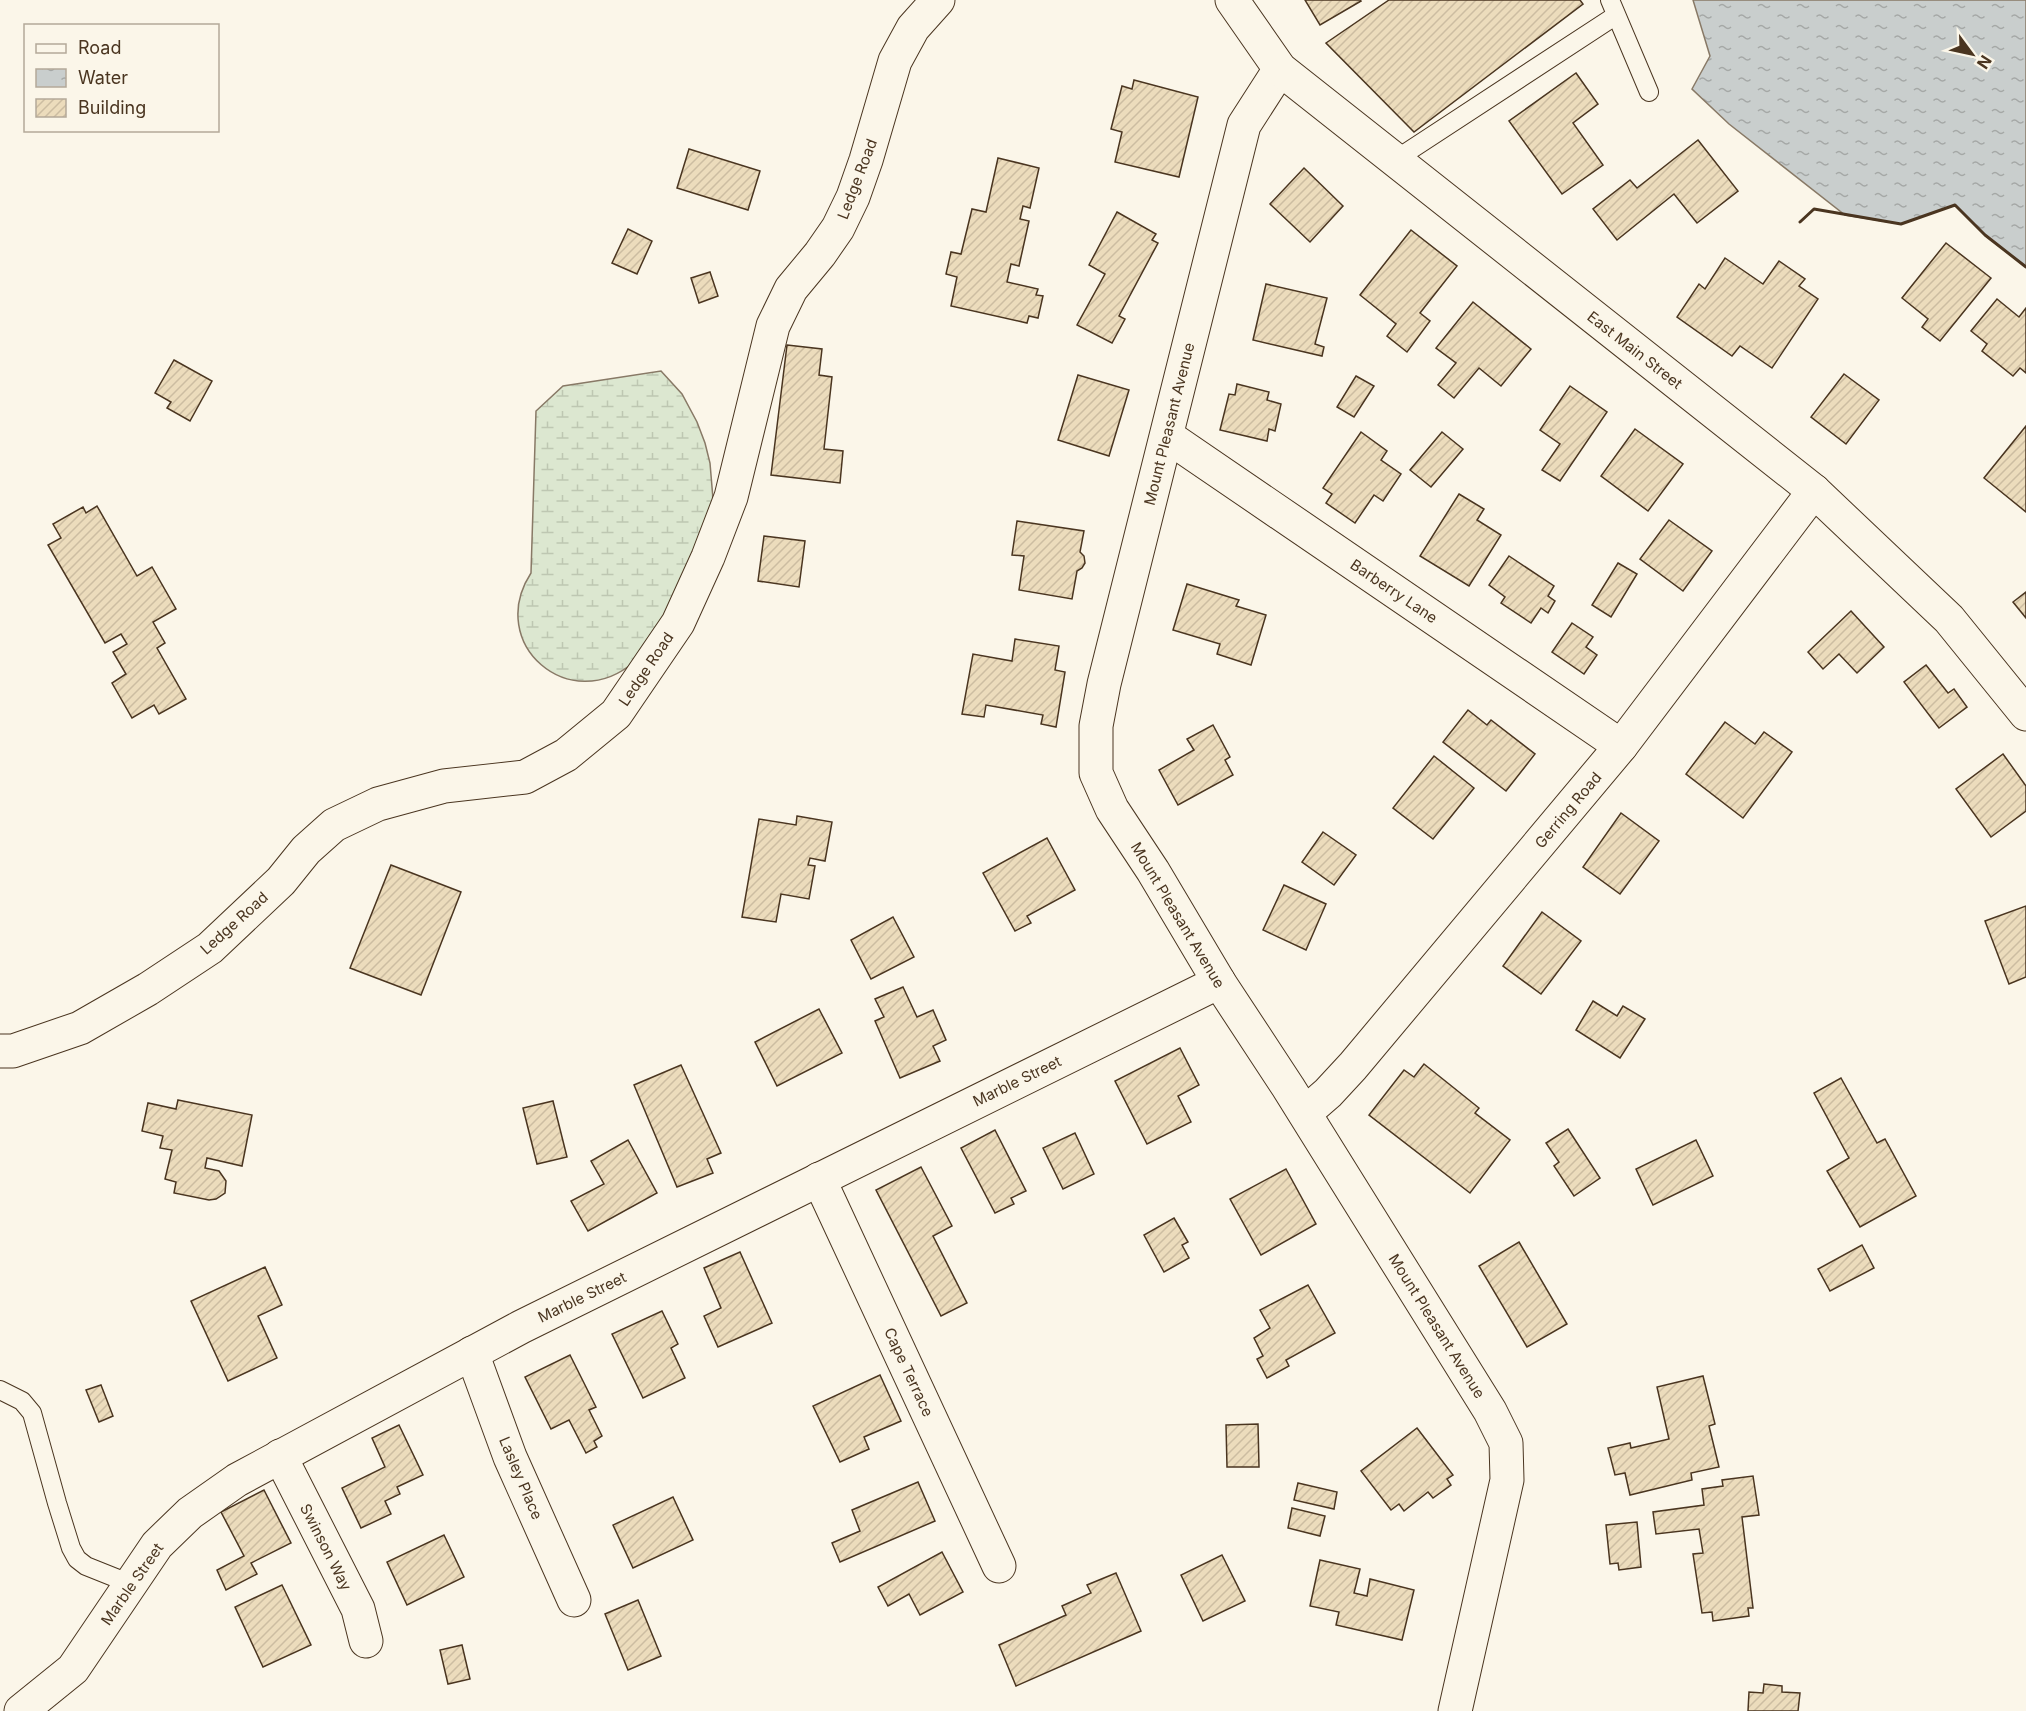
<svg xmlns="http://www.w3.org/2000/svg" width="2026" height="1711" font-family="Inter,sans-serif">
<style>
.wetland{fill:url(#wetland-marsh);stroke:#887966;stroke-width:1.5}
.water{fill:url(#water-ripples);stroke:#887966;stroke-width:1.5}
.building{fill:url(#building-hatch);stroke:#4a3520;stroke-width:1.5}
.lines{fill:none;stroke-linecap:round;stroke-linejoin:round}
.service-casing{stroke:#4a3520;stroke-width:20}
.minor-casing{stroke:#4a3520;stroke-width:35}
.secondary-casing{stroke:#4a3520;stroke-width:35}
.service{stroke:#fbf6e9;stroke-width:18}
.minor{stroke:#fbf6e9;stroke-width:33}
.secondary{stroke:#fbf6e9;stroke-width:33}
.wall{stroke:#4a3520;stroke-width:3}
.labels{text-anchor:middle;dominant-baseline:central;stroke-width:4.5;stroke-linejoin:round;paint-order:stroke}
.street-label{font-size:15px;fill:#4a3520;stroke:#fbf6e9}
</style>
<defs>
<pattern id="wetland-marsh" width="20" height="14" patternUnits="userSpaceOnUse" patternTransform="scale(1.5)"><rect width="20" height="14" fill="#dce7d0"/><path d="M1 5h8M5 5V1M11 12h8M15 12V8" fill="none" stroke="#bec7b2"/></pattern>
<pattern id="water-ripples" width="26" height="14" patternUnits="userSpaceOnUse" patternTransform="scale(1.5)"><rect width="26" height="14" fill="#c9cecd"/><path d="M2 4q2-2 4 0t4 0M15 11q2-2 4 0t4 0" fill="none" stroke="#a5a8a6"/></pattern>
<pattern id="building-hatch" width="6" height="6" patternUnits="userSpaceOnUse" patternTransform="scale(1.5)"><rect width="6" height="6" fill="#ecdcbc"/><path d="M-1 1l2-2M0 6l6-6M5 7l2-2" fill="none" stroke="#ccbda1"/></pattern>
</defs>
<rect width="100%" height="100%" fill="#fbf6e9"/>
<path class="wetland" d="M661 371 682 394 697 422 705 443 710 463 713 499 700 561 634 662C570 717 485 644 531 573L536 411 563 386Z"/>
<polygon class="water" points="1693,0 2026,0 2026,267 1985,235 1955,205 1901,224 1845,215 1729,124 1692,89 1710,56"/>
<g class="building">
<polygon points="1305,0 1360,0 1361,1 1320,25"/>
<polygon points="1389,0 1580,0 1583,4 1414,132 1326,43"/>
<polygon points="1576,73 1598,104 1573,123 1603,165 1562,194 1509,121"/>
<polygon points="1134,80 1198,97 1179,177 1115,162 1122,132 1111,129 1122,86 1132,89"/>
<polygon points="1698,140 1738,191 1697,223 1674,194 1617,240 1593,209 1630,180 1637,188"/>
<polygon points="689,149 760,171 748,210 677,188"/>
<polygon points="998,158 1039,168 1030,208 1023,206 1020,219 1029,221 1019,266 1011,264 1007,282 1038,289 1036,295 1043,296 1038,318 1029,316 1027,323 951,306 957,277 946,274 951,252 961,254 972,209 986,212"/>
<polygon points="1304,168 1343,206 1310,242 1270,204"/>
<polygon points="1117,212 1156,234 1152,240 1158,243 1119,316 1125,319 1112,343 1077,325 1105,274 1089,265"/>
<polygon points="628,229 652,241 637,274 612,263"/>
<polygon points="1411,230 1457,266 1420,313 1430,321 1407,352 1387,336 1396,324 1360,295"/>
<polygon points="1946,243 1991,278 1940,341 1922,327 1928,319 1902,298"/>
<polygon points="1725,258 1763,284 1779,261 1805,279 1799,286 1818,299 1772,368 1740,346 1732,356 1677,317 1699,284 1705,289"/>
<polygon points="710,272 718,296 699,303 691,278"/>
<polygon points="1266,284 1327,298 1315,344 1324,347 1322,356 1253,340"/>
<polygon points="1997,299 2019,317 2026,308 2026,373 2020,368 2013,376 1982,351 1987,344 1971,331"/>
<polygon points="1473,302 1531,349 1501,386 1479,368 1454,398 1438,385 1456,363 1436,348"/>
<polygon points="787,345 822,349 819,375 832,377 824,449 843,451 840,483 771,475"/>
<polygon points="174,360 212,381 190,421 167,408 171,402 155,393"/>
<polygon points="1844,374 1879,400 1846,444 1811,417"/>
<polygon points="1078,375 1129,390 1109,456 1058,440"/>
<polygon points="1356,376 1374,386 1354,417 1337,407"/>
<polygon points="1237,384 1269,392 1267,400 1281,404 1275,431 1269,429 1267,441 1220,430 1229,394 1235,395"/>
<polygon points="1570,386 1607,412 1560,481 1542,470 1560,444 1540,430"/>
<polygon points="2026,426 2026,512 1984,478"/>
<polygon points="1635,429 1683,464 1648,511 1601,476"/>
<polygon points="1361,432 1387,451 1381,460 1401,474 1383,501 1374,495 1355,523 1326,503 1332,494 1323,488"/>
<polygon points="1442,432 1463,449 1431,487 1410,470"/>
<polygon points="1459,494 1484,509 1477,520 1501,535 1469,586 1420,556"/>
<polygon points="97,506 137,576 152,567 176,609 153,622 165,643 157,648 186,699 159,714 154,705 132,718 112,683 126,674 113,652 127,644 121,634 105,643 48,545 61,538 53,524 83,507 86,513"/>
<polygon points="1669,520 1712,551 1683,591 1640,559"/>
<polygon points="1017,521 1084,531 1080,552 1084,556 1085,563 1082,568 1077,571 1072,599 1019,590 1024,556 1012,555"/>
<polygon points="764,536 805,541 799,587 758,581"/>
<polygon points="1509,556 1554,586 1548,596 1555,601 1548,613 1541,608 1531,623 1501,603 1505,597 1489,585"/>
<polygon points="1618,563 1637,574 1611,617 1592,605"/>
<polygon points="1187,584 1239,600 1236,606 1266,615 1251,665 1217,654 1220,644 1173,630"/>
<polygon points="2026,592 2026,618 2013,602"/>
<polygon points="1851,611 1884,647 1857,673 1839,654 1823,669 1808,652"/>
<polygon points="1572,623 1593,637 1586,647 1597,655 1584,674 1552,652"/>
<polygon points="1015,639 1059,646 1055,670 1065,672 1056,727 1041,724 1043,715 986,705 984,717 962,714 973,654 1012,661"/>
<polygon points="1926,665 1948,693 1954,689 1967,707 1939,728 1904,682"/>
<polygon points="1468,710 1487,725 1491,720 1535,754 1506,791 1443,742"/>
<polygon points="1725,722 1755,744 1764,732 1792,752 1743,818 1686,774"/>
<polygon points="1213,725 1230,757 1225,760 1233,775 1178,805 1159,770 1194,750 1187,739"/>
<polygon points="2003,754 2026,786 2026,811 1991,837 1956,789"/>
<polygon points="1434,756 1474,788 1433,839 1393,808"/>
<polygon points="1621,813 1659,841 1620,894 1583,867"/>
<polygon points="797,816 832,822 825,861 810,858 808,865 815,866 809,899 781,894 776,922 742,917 759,819 796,825"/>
<polygon points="1323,832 1356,855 1334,885 1302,862"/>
<polygon points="1047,838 1075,890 1027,916 1031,923 1015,931 983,873"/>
<polygon points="391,865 461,892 421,995 350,968"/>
<polygon points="1284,885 1326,904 1306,950 1263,930"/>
<polygon points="2026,906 2026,977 2009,984 1985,921"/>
<polygon points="1542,912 1581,941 1541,994 1503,966"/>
<polygon points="893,917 914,957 871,979 851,940"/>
<polygon points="903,987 917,1017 933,1010 946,1040 933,1046 940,1061 900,1078 875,1021 884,1017 875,999"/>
<polygon points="1593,1001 1617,1016 1623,1006 1645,1019 1620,1058 1576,1030"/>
<polygon points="819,1009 842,1053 777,1086 755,1042"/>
<polygon points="1180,1048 1199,1085 1178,1096 1191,1122 1147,1144 1115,1081"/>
<polygon points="1424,1064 1479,1108 1475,1113 1510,1140 1470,1193 1369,1115 1404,1070 1414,1077"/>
<polygon points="681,1065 721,1153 707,1159 713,1173 677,1187 634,1085"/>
<polygon points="1841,1078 1877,1143 1885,1139 1916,1196 1860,1227 1827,1171 1849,1158 1814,1093"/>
<polygon points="178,1100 252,1115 242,1166 207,1158 205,1168 219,1171 226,1181 225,1193 216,1199 209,1200 174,1193 176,1182 165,1179 172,1150 160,1148 163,1136 142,1131 148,1103 176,1109"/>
<polygon points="553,1101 567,1157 537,1164 523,1108"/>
<polygon points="1568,1129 1600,1178 1574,1196 1554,1166 1559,1162 1546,1143"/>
<polygon points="995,1130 1026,1191 1011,1198 1014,1204 995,1213 961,1148"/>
<polygon points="1075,1133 1094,1174 1063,1189 1043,1148"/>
<polygon points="628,1140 657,1193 588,1231 571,1201 604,1184 591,1161"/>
<polygon points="1696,1140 1713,1176 1653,1205 1636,1169"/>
<polygon points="921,1167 952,1226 933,1236 967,1303 941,1316 876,1190"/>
<polygon points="1286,1169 1316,1224 1261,1255 1230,1199"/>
<polygon points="1174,1218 1188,1242 1182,1245 1189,1258 1164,1272 1144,1235"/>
<polygon points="1519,1242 1567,1324 1527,1347 1479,1266"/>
<polygon points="1862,1245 1874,1268 1830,1291 1818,1269"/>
<polygon points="740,1252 772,1323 718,1347 704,1316 721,1308 704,1268"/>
<polygon points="265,1267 282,1305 258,1316 277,1358 228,1381 191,1301"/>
<polygon points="1308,1285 1335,1333 1286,1360 1289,1366 1267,1378 1257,1359 1263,1356 1254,1338 1270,1328 1260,1310"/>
<polygon points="662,1311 678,1344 671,1348 685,1378 643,1398 612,1334"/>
<polygon points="570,1355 596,1407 589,1410 602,1436 594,1441 597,1447 586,1453 569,1420 551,1429 525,1377"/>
<polygon points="880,1375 901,1421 864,1437 869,1449 840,1462 813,1406"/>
<polygon points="1703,1376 1715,1424 1709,1426 1719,1467 1691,1473 1692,1480 1630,1495 1625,1473 1615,1475 1608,1448 1630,1443 1631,1448 1669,1439 1657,1387"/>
<polygon points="101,1385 113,1416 99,1422 86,1390"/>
<polygon points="1258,1424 1259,1467 1227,1467 1226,1425"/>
<polygon points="399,1425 423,1475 397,1487 400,1494 385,1501 391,1514 361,1528 342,1488 385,1467 372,1438"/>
<polygon points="1417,1428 1453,1475 1447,1479 1451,1485 1433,1498 1428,1492 1404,1511 1399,1504 1391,1510 1361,1471"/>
<polygon points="1753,1476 1759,1515 1742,1517 1753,1608 1748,1608 1749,1616 1713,1621 1712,1612 1702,1613 1693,1554 1703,1553 1699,1529 1656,1534 1653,1512 1704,1505 1702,1489 1723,1486 1722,1480"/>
<polygon points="918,1482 935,1521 840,1562 832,1543 860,1531 852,1510"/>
<polygon points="1298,1483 1337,1492 1334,1509 1294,1500"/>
<polygon points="264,1490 291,1543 251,1563 257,1574 226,1590 217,1570 244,1556 221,1512"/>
<polygon points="673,1497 693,1540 633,1568 613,1525"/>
<polygon points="1292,1508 1325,1516 1320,1536 1288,1528"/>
<polygon points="1637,1522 1641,1567 1619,1570 1618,1563 1610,1564 1606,1525"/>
<polygon points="444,1535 464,1577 407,1605 387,1562"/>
<polygon points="942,1552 963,1592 920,1615 909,1594 888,1606 878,1587"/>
<polygon points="1222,1555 1245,1601 1203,1621 1181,1575"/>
<polygon points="1320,1560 1360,1569 1354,1593 1367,1596 1370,1579 1414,1590 1402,1640 1336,1625 1339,1612 1310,1606"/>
<polygon points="1116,1573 1141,1631 1016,1686 999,1645 1066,1615 1062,1606 1091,1593 1087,1585"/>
<polygon points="282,1585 311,1645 263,1667 235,1607"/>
<polygon points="638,1600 661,1656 628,1670 605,1614"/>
<polygon points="462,1645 470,1679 448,1684 440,1650"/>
<polygon points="1764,1684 1782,1686 1782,1692 1800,1693 1798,1711 1748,1711 1749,1692 1763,1693"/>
</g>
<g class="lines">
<g class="service-casing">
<g id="service">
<polyline points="1610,0 1649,92"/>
<polyline points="1395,160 1615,16"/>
<polyline points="0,1390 22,1401 32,1413 57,1503 71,1548 77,1559 86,1566 131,1584"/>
</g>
</g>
<g class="minor-casing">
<g id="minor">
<polyline points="1280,69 1244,125 1104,684 1096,726 1096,773 1112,809 1153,871 1219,982 1288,1087 1490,1411 1506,1443 1507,1480 1455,1711"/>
<polyline points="1167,436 1621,746"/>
<polyline points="0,1051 13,1051 80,1028 148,989 210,948 281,881 306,850 334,825 378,804 444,786 525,777 566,755 616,714 678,623 708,557 731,497 773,326 791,289 820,254 838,228 853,197 866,160 895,61 913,28 938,0"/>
<polyline points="1305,1113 1328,1093 1353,1066 1621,746 1814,491"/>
<polyline points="819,1179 999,1566"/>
<polyline points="472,1353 510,1457 574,1600"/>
<polyline points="280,1456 358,1609 366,1641"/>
<polyline points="21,1711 73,1669 157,1545 190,1513 237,1480 521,1327 1219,982"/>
</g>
</g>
<g class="secondary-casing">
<polyline id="secondary" points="1232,0 1280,69 1814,491 1949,619 2026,714"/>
</g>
<use href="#service" class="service"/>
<use href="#minor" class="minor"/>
<use href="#secondary" class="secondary"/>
<polyline class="wall" points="1800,222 1814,209 1901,224 1955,205 1985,235 2026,267"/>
</g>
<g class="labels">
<g class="street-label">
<text transform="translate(857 179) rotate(-69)">Ledge Road</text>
<text transform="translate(1635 350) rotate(38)">East Main Street</text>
<text transform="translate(1169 424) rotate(-76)">Mount Pleasant Avenue</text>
<text transform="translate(1394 591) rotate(34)">Barberry Lane</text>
<text transform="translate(646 669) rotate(-56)">Ledge Road</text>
<text transform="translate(1568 810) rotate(-50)">Gerring Road</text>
<text transform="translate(1178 915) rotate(59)">Mount Pleasant Avenue</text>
<text transform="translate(234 923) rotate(-42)">Ledge Road</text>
<text transform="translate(1017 1081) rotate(-26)">Marble Street</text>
<text transform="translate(582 1297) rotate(-26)">Marble Street</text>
<text transform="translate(1437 1326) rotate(58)">Mount Pleasant Avenue</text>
<text transform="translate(909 1372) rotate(65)">Cape Terrace</text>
<text transform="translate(521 1478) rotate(67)">Lasley Place</text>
<text transform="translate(326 1547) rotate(63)">Swinson Way</text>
<text transform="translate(132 1584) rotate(-55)">Marble Street</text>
</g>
</g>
<rect x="24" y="24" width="195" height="108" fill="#fbf6e9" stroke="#b4a999" stroke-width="1.5"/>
<rect x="36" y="44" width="30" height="9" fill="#fbf6e9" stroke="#b4a999" stroke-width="1.5"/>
<text x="78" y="54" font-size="18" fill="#4a3520">Road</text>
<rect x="36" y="69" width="30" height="18" fill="url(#water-ripples)" stroke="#b4a999" stroke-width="1.5"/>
<text x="78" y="84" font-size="18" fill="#4a3520">Water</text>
<rect x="36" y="99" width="30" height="18" fill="url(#building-hatch)" stroke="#b4a999" stroke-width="1.5"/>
<text x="78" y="114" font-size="18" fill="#4a3520">Building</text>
<g transform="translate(1972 54) rotate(123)" stroke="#fbf6e9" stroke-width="4.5" paint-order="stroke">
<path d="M0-4.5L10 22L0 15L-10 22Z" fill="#4a3520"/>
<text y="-9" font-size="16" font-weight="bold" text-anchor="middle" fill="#4a3520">N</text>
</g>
</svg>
